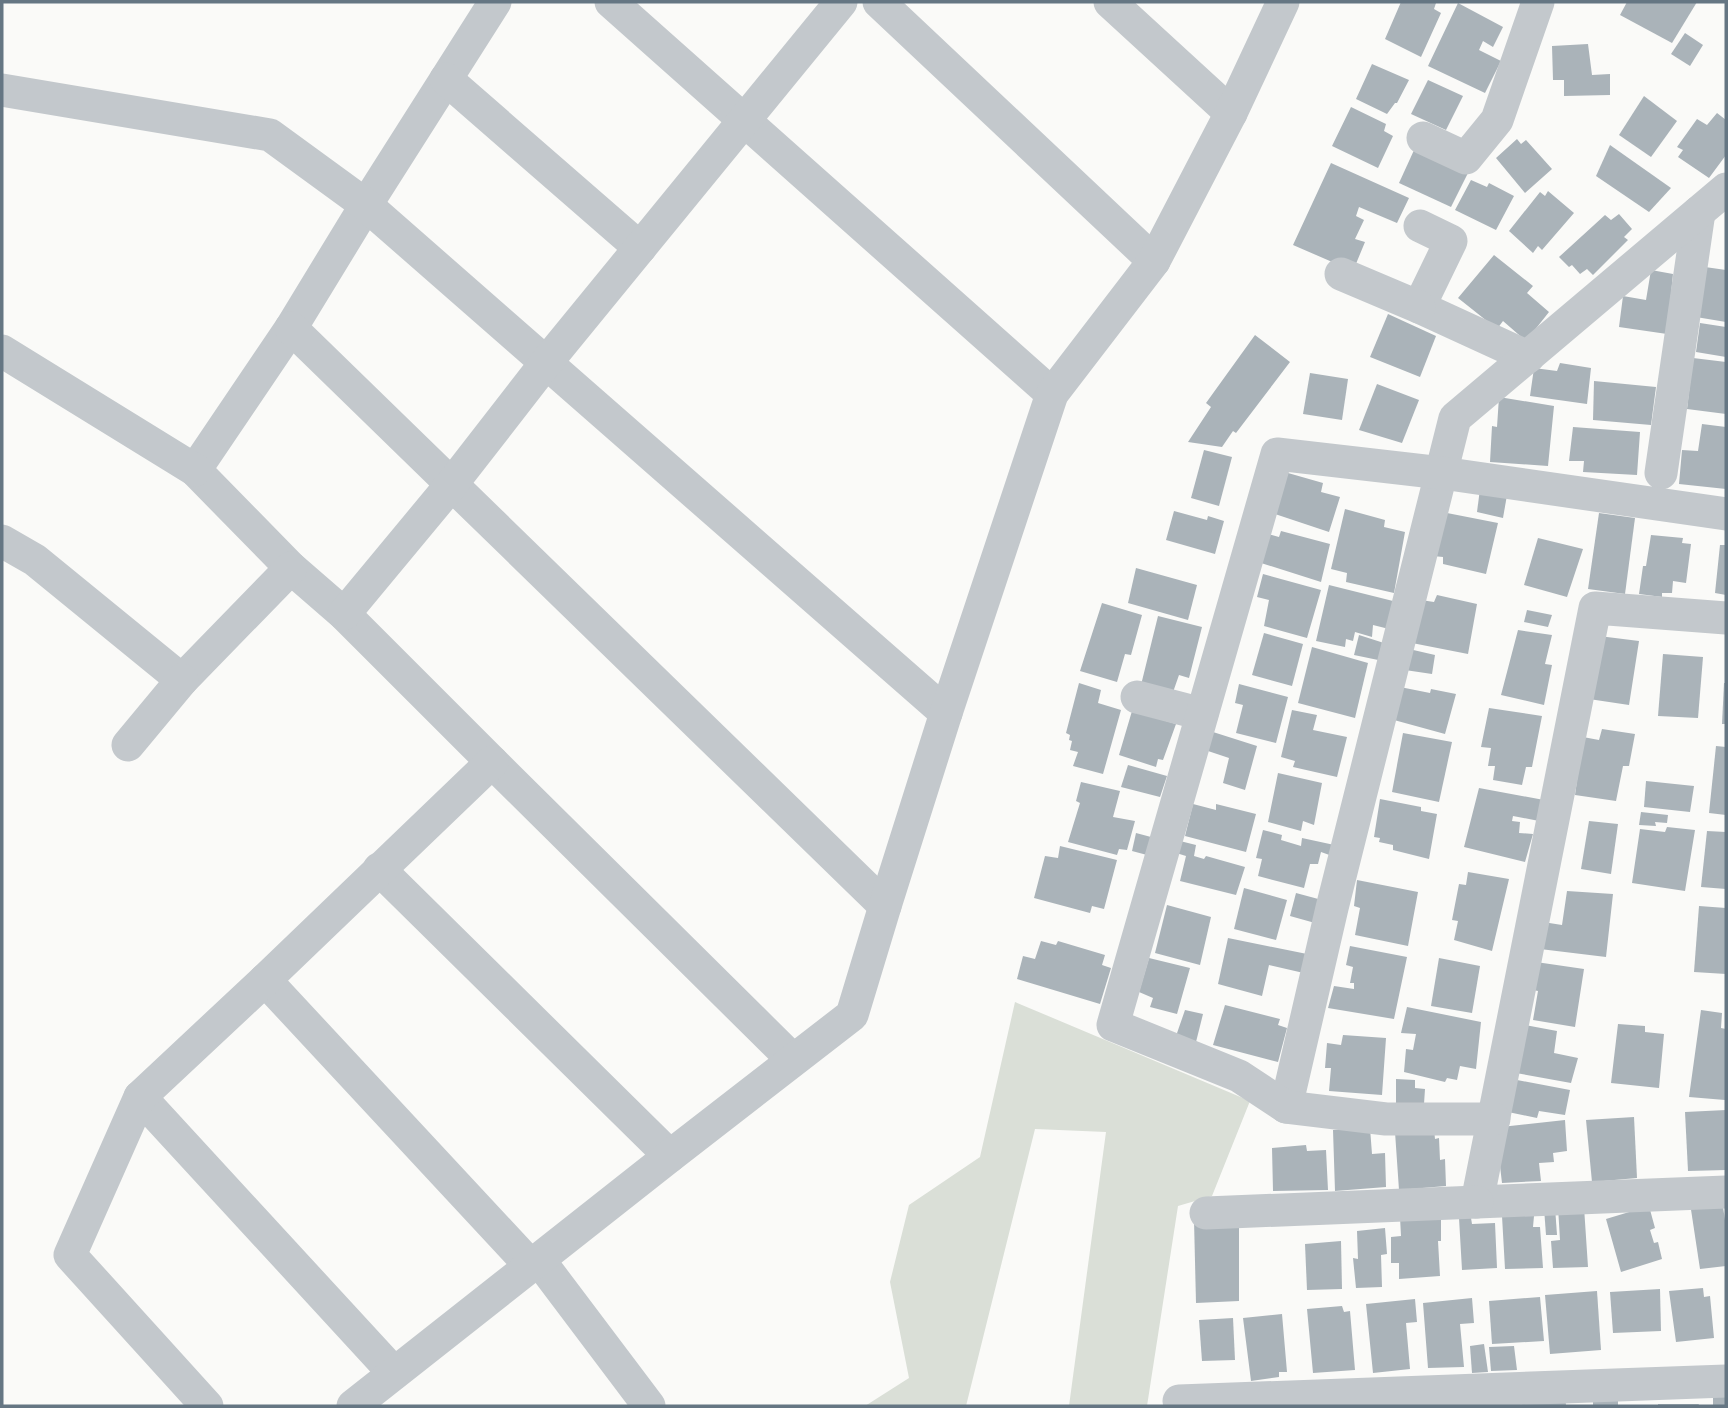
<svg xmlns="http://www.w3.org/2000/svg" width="1728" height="1408" font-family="'Noto Sans',sans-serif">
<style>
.green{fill:#dadfd7}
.building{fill:#aab3b9}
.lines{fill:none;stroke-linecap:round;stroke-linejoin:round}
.street{stroke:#c3c8cc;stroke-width:33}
</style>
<rect width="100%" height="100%" fill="#fafaf8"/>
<polygon class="green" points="1015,1002 1250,1101 1212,1196 1178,1206 1147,1406 1069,1406 1106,1132 1035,1129 966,1406 865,1406 909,1378 890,1282 909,1205 980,1157"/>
<g class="building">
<polygon points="1401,2 1434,2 1436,3 1434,9 1441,13 1421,57 1385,39"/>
<polygon points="1627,2 1697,2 1672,43 1620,15"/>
<polygon points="1458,3 1503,27 1493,47 1483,41 1479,50 1501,61 1485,93 1428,66"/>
<polygon points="1685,33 1703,45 1690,66 1671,54"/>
<polygon points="1588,44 1592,75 1610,74 1610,95 1564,96 1564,80 1553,80 1552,46"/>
<polygon points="1372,64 1409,80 1397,103 1395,103 1387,114 1356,99"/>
<polygon points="1428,80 1463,96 1446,130 1411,114"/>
<polygon points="1644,96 1677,121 1651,157 1619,135"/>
<polygon points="1351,107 1386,124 1384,131 1393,136 1378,168 1332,146"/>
<polygon points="1717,113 1726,120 1726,155 1709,178 1678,157 1683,150 1677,147 1697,119 1707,125"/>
<polygon points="1517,139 1521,144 1526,140 1552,169 1525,193 1496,158"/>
<polygon points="1610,145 1671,188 1649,212 1596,176"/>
<polygon points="1415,148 1468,173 1451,207 1399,183"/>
<polygon points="1331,163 1409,198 1397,223 1359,207 1356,216 1364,220 1355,239 1365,242 1353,271 1293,245"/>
<polygon points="1471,180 1487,187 1489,183 1514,196 1496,230 1455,210"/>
<polygon points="1548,191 1574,213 1542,250 1538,246 1533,253 1509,231 1540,192 1545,196"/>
<polygon points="1619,214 1632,229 1624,237 1628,240 1593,275 1587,269 1580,274 1572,265 1569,267 1559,257 1605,215 1611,220"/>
<polygon points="1494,255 1533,286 1527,293 1549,312 1526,341 1503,321 1497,329 1458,298"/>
<polygon points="1705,267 1726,270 1726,322 1696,317"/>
<polygon points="1651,270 1673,274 1667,334 1619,327 1623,296 1646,300"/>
<polygon points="1388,314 1436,336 1420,377 1370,357"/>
<polygon points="1700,323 1726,327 1726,357 1696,352"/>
<polygon points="1255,335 1290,362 1236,433 1233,431 1222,447 1188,442 1211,407 1206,403"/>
<polygon points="1693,358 1726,362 1726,414 1687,409"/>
<polygon points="1560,363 1591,368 1587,404 1530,396 1534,368 1557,371"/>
<polygon points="1310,373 1348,379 1342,420 1303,414"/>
<polygon points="1594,381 1656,387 1651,425 1593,420"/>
<polygon points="1377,384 1419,400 1402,443 1359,430"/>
<polygon points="1499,397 1554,406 1548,466 1490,462 1492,426 1497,427"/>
<polygon points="1702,424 1726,427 1726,489 1679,484 1682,450 1698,451"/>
<polygon points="1573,427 1640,432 1637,475 1583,472 1584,461 1569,461"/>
<polygon points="1204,450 1232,457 1219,506 1191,498"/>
<polygon points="1288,473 1323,483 1321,492 1340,497 1329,532 1275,514"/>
<polygon points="1480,489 1507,495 1503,518 1477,512"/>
<polygon points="1345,509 1385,520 1384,527 1405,532 1394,593 1346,582 1347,573 1331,569"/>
<polygon points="1174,511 1207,520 1208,516 1224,521 1215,554 1166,540"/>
<polygon points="1447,513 1498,523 1486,574 1443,564 1443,557 1433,556"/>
<polygon points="1599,513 1635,518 1625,594 1588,589"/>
<polygon points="1281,531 1330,544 1321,582 1261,563 1268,534 1279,537"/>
<polygon points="1651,535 1683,538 1682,543 1691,544 1686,583 1673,581 1672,593 1662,593 1662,597 1639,594 1643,566 1646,566"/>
<polygon points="1538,538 1583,549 1567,597 1524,585"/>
<polygon points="1720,545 1726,545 1726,595 1715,593"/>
<polygon points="1136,568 1197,585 1188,620 1128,603"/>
<polygon points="1263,574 1321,590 1307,638 1264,626 1269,600 1257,597"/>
<polygon points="1329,585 1397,602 1389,629 1373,625 1372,637 1355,632 1353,641 1346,639 1345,647 1316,641"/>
<polygon points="1437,595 1477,604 1468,654 1412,643 1421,600 1434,602"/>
<polygon points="1102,603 1142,615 1131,655 1125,654 1117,682 1080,671"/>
<polygon points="1527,610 1552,615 1548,627 1524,622"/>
<polygon points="1158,616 1202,627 1189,678 1179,675 1172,695 1141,685"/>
<polygon points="1518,630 1552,635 1545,664 1552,665 1544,705 1501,695"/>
<polygon points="1264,633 1303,644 1292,686 1252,675"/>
<polygon points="1359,635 1387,644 1383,661 1354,655"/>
<polygon points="1599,636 1639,641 1629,705 1589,699"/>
<polygon points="1312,647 1368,663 1355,718 1298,703"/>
<polygon points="1409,649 1435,655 1432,674 1405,670"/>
<polygon points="1663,654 1703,657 1698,718 1658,716"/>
<polygon points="1079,683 1101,690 1098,703 1121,710 1103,774 1073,766 1078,752 1070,750 1072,741 1069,740 1070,735 1066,733"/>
<polygon points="1724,683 1726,683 1726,724 1722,724"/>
<polygon points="1239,684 1288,697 1276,743 1236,733 1243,705 1235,703"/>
<polygon points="1400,687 1430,693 1431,689 1456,694 1445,734 1394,720"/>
<polygon points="1489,708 1542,716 1532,767 1526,767 1522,785 1493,780 1495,766 1488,766 1491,748 1481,747"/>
<polygon points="1292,710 1317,715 1313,730 1347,737 1337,777 1293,767 1295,761 1281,757"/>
<polygon points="1132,711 1176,724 1163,760 1158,759 1156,767 1119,755"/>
<polygon points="1602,729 1635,734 1629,766 1623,766 1616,801 1575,795 1583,737 1599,740"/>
<polygon points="1213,732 1257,746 1245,790 1223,783 1229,758 1208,751"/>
<polygon points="1403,733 1452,742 1439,802 1392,792"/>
<polygon points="1716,746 1726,747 1726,815 1709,813"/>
<polygon points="1128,765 1167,776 1160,797 1121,787"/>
<polygon points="1278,773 1322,783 1314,825 1303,821 1301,831 1268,822"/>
<polygon points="1646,781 1694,786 1690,812 1644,807"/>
<polygon points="1081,782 1120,791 1113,817 1135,821 1127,850 1119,849 1117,855 1068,842 1080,803 1076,801"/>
<polygon points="1479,788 1544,800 1539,821 1513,816 1512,821 1520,822 1519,833 1533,834 1525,862 1464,847"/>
<polygon points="1380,799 1421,807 1421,811 1437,814 1429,859 1393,850 1393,845 1379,842 1380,838 1374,837"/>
<polygon points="1193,804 1216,810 1216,804 1256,814 1246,852 1185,836"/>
<polygon points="1641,812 1668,815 1667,823 1655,822 1656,826 1639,825"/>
<polygon points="1589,821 1618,824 1611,874 1581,869"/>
<polygon points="1667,827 1695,830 1685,891 1632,883 1640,829 1665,832"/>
<polygon points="1263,830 1282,835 1281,840 1301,846 1302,838 1339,846 1335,857 1321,852 1318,864 1310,864 1304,888 1258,876 1262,859 1256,858"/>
<polygon points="1707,831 1726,832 1726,889 1701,887"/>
<polygon points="1136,833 1151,837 1147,855 1132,851"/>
<polygon points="1176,840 1196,845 1194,856 1204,859 1206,856 1245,867 1236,895 1180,881 1186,856 1173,852"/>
<polygon points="1060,846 1117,860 1104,909 1092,906 1090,913 1034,898 1045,856 1058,858"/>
<polygon points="1468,872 1509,879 1492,951 1454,940 1458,921 1452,920 1459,884 1466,885"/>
<polygon points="1357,880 1418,892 1408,946 1355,935 1360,908 1354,906"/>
<polygon points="1244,888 1287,900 1276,940 1234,929"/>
<polygon points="1567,891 1613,894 1606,957 1540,949 1543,922 1562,925"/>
<polygon points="1296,893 1322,900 1315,923 1290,916"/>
<polygon points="1167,905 1211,917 1200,965 1155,953"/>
<polygon points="1699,906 1726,908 1726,974 1694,972"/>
<polygon points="1228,938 1312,955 1308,974 1269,965 1262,996 1218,984"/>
<polygon points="1041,941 1056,945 1058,941 1105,955 1102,965 1111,968 1100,1004 1017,979 1023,956 1035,959"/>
<polygon points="1350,946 1407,957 1394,1019 1328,1008 1334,986 1354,989 1354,983 1350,983 1353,967 1346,965"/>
<polygon points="1149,958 1190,968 1177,1014 1150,1007 1153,998 1139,992"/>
<polygon points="1439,958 1480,966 1472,1013 1431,1006"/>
<polygon points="1536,962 1584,969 1575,1027 1533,1020 1538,991 1533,990"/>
<polygon points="1225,1005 1280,1019 1278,1025 1287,1028 1278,1062 1213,1045"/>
<polygon points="1407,1007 1481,1022 1476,1069 1460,1066 1457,1080 1447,1078 1445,1082 1404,1072 1406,1049 1413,1050 1416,1034 1401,1033"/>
<polygon points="1185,1010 1203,1014 1196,1042 1176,1036"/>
<polygon points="1701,1010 1722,1013 1721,1028 1726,1029 1725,1100 1689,1097"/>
<polygon points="1618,1024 1645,1026 1645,1032 1664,1034 1659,1088 1611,1083"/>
<polygon points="1525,1025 1557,1031 1554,1053 1578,1058 1571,1083 1516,1073"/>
<polygon points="1343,1035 1386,1038 1382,1095 1329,1091 1331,1068 1325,1068 1327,1043 1341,1045"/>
<polygon points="1396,1079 1415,1080 1415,1088 1425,1089 1424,1104 1396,1104"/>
<polygon points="1512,1079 1570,1090 1565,1115 1539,1111 1537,1118 1508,1112"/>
<polygon points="1726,1110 1726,1170 1688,1171 1685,1112"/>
<polygon points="1634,1117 1637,1178 1592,1182 1586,1120"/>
<polygon points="1565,1120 1567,1151 1553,1153 1554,1162 1539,1163 1541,1181 1502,1183 1497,1140 1501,1127"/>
<polygon points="1370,1128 1372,1154 1385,1153 1386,1187 1335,1191 1333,1130"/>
<polygon points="1434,1129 1435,1139 1439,1138 1440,1160 1445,1159 1446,1186 1399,1190 1395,1132"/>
<polygon points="1306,1145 1307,1151 1326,1150 1328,1190 1273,1191 1272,1148"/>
<polygon points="1722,1200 1726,1227 1726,1266 1700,1269 1690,1203"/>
<polygon points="1649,1206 1655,1228 1650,1230 1654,1243 1658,1242 1662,1259 1621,1272 1606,1219"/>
<polygon points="1555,1207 1557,1235 1546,1235 1544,1208"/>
<polygon points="1558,1207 1584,1207 1588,1267 1553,1268 1551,1241 1560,1240"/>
<polygon points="1502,1216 1534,1216 1533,1227 1540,1227 1543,1268 1505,1269"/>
<polygon points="1400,1217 1441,1218 1441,1241 1438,1241 1440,1276 1399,1279 1399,1263 1391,1263 1391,1237 1401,1236"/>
<polygon points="1459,1218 1471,1218 1472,1224 1495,1223 1497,1268 1462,1270"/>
<polygon points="1194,1220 1239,1228 1239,1301 1196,1303"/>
<polygon points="1385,1228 1387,1254 1381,1255 1382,1287 1356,1288 1353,1258 1358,1259 1357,1231"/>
<polygon points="1341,1241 1342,1289 1307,1290 1305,1244"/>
<polygon points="1703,1288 1704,1297 1710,1296 1714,1338 1676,1342 1669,1291"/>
<polygon points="1660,1289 1661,1331 1613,1333 1610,1292"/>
<polygon points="1597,1291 1601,1350 1550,1354 1545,1295"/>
<polygon points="1540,1297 1544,1341 1492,1344 1489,1301"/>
<polygon points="1472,1298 1474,1323 1460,1324 1464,1367 1428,1368 1423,1303"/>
<polygon points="1415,1299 1417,1322 1406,1323 1410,1369 1373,1373 1366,1304"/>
<polygon points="1342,1306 1344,1312 1350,1311 1355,1370 1313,1373 1307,1309"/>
<polygon points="1282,1314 1287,1372 1279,1372 1279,1377 1251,1381 1243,1318"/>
<polygon points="1233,1318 1235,1360 1202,1361 1199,1320"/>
<polygon points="1484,1344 1488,1372 1472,1373 1470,1346"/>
<polygon points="1514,1346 1517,1370 1491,1371 1489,1347"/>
<polygon points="1565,1393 1566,1406 1522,1406 1521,1396"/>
<rect x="1593" y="1393" width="25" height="13"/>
<rect x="1713" y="1397" width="13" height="9"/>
<polygon points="1658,1404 1699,1404 1698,1406 1658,1406"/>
</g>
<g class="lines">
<g class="street">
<polyline points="495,2 366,205 291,328 195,470 291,568 344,614 492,762 793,1060"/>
<polyline points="611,2 1052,394"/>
<polyline points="879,2 1154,261"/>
<polyline points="1110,2 1231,113"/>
<polyline points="446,79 640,248"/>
<polyline points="2,90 270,135 366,205 946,713"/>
<polyline points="1423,138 1466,158 1497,120 1538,2"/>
<polyline points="1420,226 1451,241 1419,307 1528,357"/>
<polyline points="1341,274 1419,307"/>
<polyline points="291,328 885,906"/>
<polyline points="2,351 195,470"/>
<polyline points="1661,473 1699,212"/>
<polyline points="2,541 35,560 182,680 291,568"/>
<polyline points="344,614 451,485 545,364 841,2"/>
<polyline points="1726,618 1595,608 1477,1202 1726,1192"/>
<polyline points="1137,697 1202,714"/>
<polyline points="128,745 182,680"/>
<polyline points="379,869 670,1156"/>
<polyline points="265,980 531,1266"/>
<polyline points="140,1097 394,1373"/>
<polyline points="1286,1107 1332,908 1455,418 1726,189"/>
<polyline points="1494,1119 1386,1119 1286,1107 1239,1076 1113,1025 1277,454 1442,473 1726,514"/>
<polyline points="1206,1213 1477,1202"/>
<polyline points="539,1260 649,1406"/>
<polyline points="1179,1401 1726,1381"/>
<polyline points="207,1406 70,1255 140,1097 265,980 492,762"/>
<polyline points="353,1406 670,1156 852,1015 885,906 946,713 1052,394 1154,261 1231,113 1283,2"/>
</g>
</g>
<rect width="1728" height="1408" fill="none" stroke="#657683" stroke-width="7"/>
</svg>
